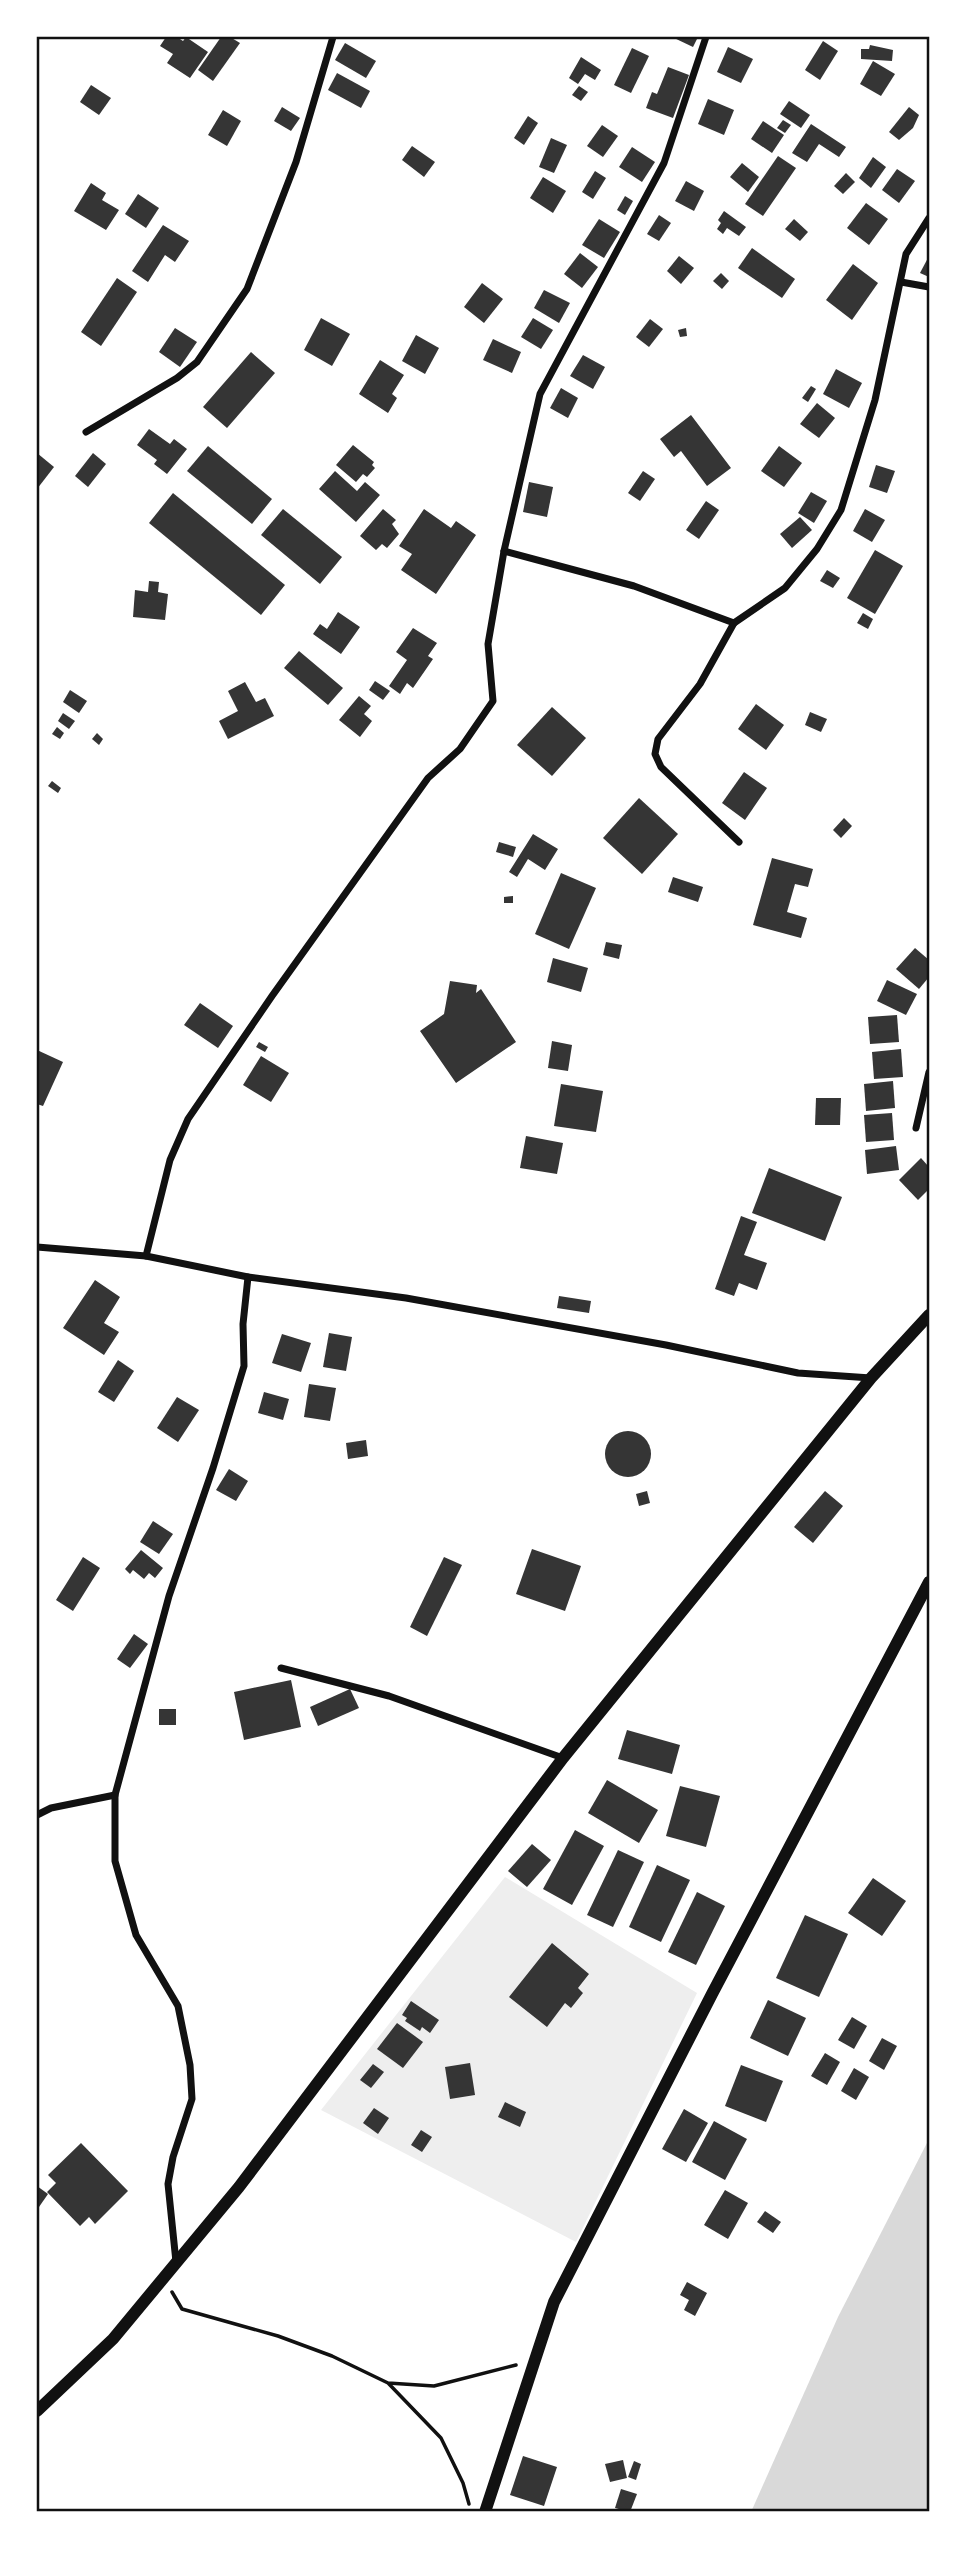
<svg xmlns="http://www.w3.org/2000/svg" width="966" height="2549" font-family="'Roboto Condensed',sans-serif">
<style>
.green{fill:#eee}
.water{fill:#d9d9d9}
.building{fill:#353535}
.lines{fill:none;stroke-linecap:round;stroke-linejoin:round}
.path{stroke:#111;stroke-width:3.5}
.minor{stroke:#111;stroke-width:7}
.tertiary{stroke:#111;stroke-width:12}
.neatline{fill:none;stroke:#111;stroke-width:2.5}
</style>
<rect width="100%" height="100%" fill="#fff"/>
<polygon class="green" points="505,1877 697,1993 576,2242 321,2110"/>
<polygon class="water" points="929,2139 929,2512 751,2512 838,2317"/>
<g class="building">
<polygon points="166,37 177,37 183,41 186,37 208,52 190,78 167,63 173,54 160,46"/>
<polygon points="221,37 230,37 240,43 213,81 198,70"/>
<polygon points="672,37 698,37 693,47"/>
<polygon points="823,41 838,51 820,80 805,70"/>
<polygon points="345,43 376,61 366,78 335,60"/>
<polygon points="870,45 893,50 892,61 861,59 861,49 869,49"/>
<polygon points="728,47 753,59 741,83 717,72"/>
<polygon points="632,48 649,56 631,93 614,85"/>
<polygon points="581,57 601,70 595,80 585,74 578,84 569,78"/>
<polygon points="873,61 895,74 881,96 860,84"/>
<polygon points="668,67 689,75 673,118 646,108 652,92 657,94"/>
<polygon points="337,73 370,91 361,108 328,90"/>
<polygon points="91,85 111,98 99,115 80,102"/>
<polygon points="579,86 588,92 581,101 572,95"/>
<polygon points="708,99 734,110 724,135 698,124"/>
<polygon points="789,101 810,115 801,128 780,114"/>
<polygon points="282,107 300,118 291,131 274,121"/>
<polygon points="909,107 919,115 913,128 899,140 889,132"/>
<polygon points="223,110 241,121 227,146 208,135"/>
<polygon points="528,116 538,123 524,145 514,138"/>
<polygon points="783,120 791,125 785,133 777,128"/>
<polygon points="763,121 784,135 772,153 751,139"/>
<polygon points="811,124 846,147 839,157 819,144 807,162 792,153"/>
<polygon points="602,125 618,136 603,157 587,146"/>
<polygon points="551,138 567,145 554,173 539,167"/>
<polygon points="412,146 435,162 424,177 402,160"/>
<polygon points="632,147 655,162 642,182 619,167"/>
<polygon points="778,156 796,168 763,216 745,204"/>
<polygon points="873,157 886,167 871,188 859,178"/>
<polygon points="742,163 759,177 748,192 730,177"/>
<polygon points="897,169 915,181 899,203 882,190"/>
<polygon points="595,171 606,178 593,199 582,192"/>
<polygon points="846,173 855,182 843,194 834,186"/>
<polygon points="543,177 566,191 553,213 530,198"/>
<polygon points="686,181 704,191 694,211 675,201"/>
<polygon points="91,183 106,193 102,200 119,210 106,230 74,211"/>
<polygon points="138,194 159,208 146,228 125,214"/>
<polygon points="625,196 633,201 625,215 617,210"/>
<polygon points="866,203 888,219 869,245 847,228"/>
<polygon points="724,211 746,227 739,236 727,228 723,234 717,229 721,223 718,220"/>
<polygon points="659,215 671,223 659,241 647,234"/>
<polygon points="599,219 620,232 604,258 582,245"/>
<polygon points="794,219 808,232 800,241 785,229"/>
<polygon points="163,225 189,241 175,262 165,255 148,282 132,271"/>
<polygon points="752,248 795,279 782,298 738,268"/>
<polygon points="580,253 598,267 582,288 564,274"/>
<polygon points="679,256 694,268 681,284 667,271"/>
<polygon points="929,256 929,277 920,273"/>
<polygon points="853,264 878,283 852,320 826,300"/>
<polygon points="721,273 729,281 722,289 713,281"/>
<polygon points="117,278 137,292 101,346 81,332"/>
<polygon points="482,283 503,299 484,323 464,307"/>
<polygon points="544,290 570,303 559,323 534,308"/>
<polygon points="321,318 350,334 332,366 304,350"/>
<polygon points="533,318 553,330 541,349 521,337"/>
<polygon points="650,319 663,329 649,347 636,337"/>
<polygon points="175,328 197,342 180,367 159,352"/>
<polygon points="686,328 687,336 680,337 678,330"/>
<polygon points="416,335 439,348 425,374 402,361"/>
<polygon points="493,339 521,352 512,373 483,360"/>
<polygon points="251,352 275,373 227,428 203,407"/>
<polygon points="583,355 605,367 593,389 570,376"/>
<polygon points="380,360 404,375 392,394 397,398 388,413 359,394"/>
<polygon points="836,369 862,383 849,408 823,394"/>
<polygon points="811,386 816,389 808,402 802,398"/>
<polygon points="561,388 578,398 568,418 550,408"/>
<polygon points="817,403 835,418 819,438 800,424"/>
<polygon points="691,415 731,468 707,486 681,451 674,457 660,439"/>
<polygon points="149,429 170,444 174,439 187,449 167,474 154,464 157,460 137,445"/>
<polygon points="353,445 374,462 372,465 375,468 367,477 363,474 356,482 336,465"/>
<polygon points="208,446 272,499 252,524 187,471"/>
<polygon points="779,446 802,463 784,487 761,471"/>
<polygon points="37,453 54,467 37,489"/>
<polygon points="93,453 106,464 88,487 75,476"/>
<polygon points="876,465 895,471 887,493 869,487"/>
<polygon points="335,471 357,491 365,482 380,495 356,522 319,489"/>
<polygon points="643,471 655,479 640,501 628,493"/>
<polygon points="529,482 553,487 547,517 523,512"/>
<polygon points="811,492 827,501 814,523 798,513"/>
<polygon points="173,493 285,585 261,615 149,523"/>
<polygon points="706,501 719,510 699,539 686,530"/>
<polygon points="283,509 342,557 320,584 261,535"/>
<polygon points="383,509 396,520 392,524 399,534 387,548 382,544 376,550 360,536"/>
<polygon points="424,509 451,528 456,521 476,535 436,594 401,570 412,554 399,546"/>
<polygon points="865,509 885,520 872,542 853,531"/>
<polygon points="800,517 812,530 792,548 780,534"/>
<polygon points="875,550 903,566 875,614 847,598"/>
<polygon points="827,570 840,578 833,588 820,581"/>
<polygon points="149,581 159,582 158,592 168,594 165,620 133,617 135,590 148,592"/>
<polygon points="338,612 360,627 341,654 313,634 320,624 327,629"/>
<polygon points="863,613 873,619 868,629 857,623"/>
<polygon points="413,628 437,643 428,656 433,659 413,688 407,683 400,694 389,686 407,660 396,652"/>
<polygon points="299,651 343,688 328,705 284,668"/>
<polygon points="375,681 390,691 383,700 369,690"/>
<polygon points="245,682 256,702 265,698 274,716 228,739 219,721 238,711 228,691"/>
<polygon points="70,690 87,701 79,713 63,702"/>
<polygon points="359,696 371,706 364,714 372,721 360,737 339,720"/>
<polygon points="756,704 784,725 766,750 738,729"/>
<polygon points="552,707 586,738 552,776 517,745"/>
<polygon points="810,712 827,719 821,732 805,725"/>
<polygon points="63,713 75,721 69,729 58,721"/>
<polygon points="57,727 64,733 60,739 52,734"/>
<polygon points="97,733 103,739 99,745 92,739"/>
<polygon points="744,772 767,788 745,820 722,803"/>
<polygon points="52,781 61,788 58,793 48,786"/>
<polygon points="639,798 678,834 642,874 603,838"/>
<polygon points="844,818 852,826 841,838 833,830"/>
<polygon points="533,834 558,849 545,870 528,859 517,877 509,872"/>
<polygon points="499,842 516,847 513,857 496,852"/>
<polygon points="772,858 813,869 808,887 795,884 787,912 807,918 801,938 753,925"/>
<polygon points="561,873 596,888 569,949 535,934"/>
<polygon points="673,877 703,887 698,902 668,892"/>
<polygon points="513,896 513,903 504,903 504,897"/>
<polygon points="606,942 622,945 619,959 603,955"/>
<polygon points="915,948 929,960 929,977 919,989 896,969"/>
<polygon points="553,958 588,968 581,992 547,982"/>
<polygon points="887,980 917,994 906,1015 877,1001"/>
<polygon points="450,981 477,985 476,993 481,989 516,1042 456,1083 420,1031 444,1014"/>
<polygon points="200,1003 233,1026 218,1048 184,1025"/>
<polygon points="897,1015 899,1042 870,1044 868,1017"/>
<polygon points="552,1041 572,1045 568,1071 548,1068"/>
<polygon points="259,1042 268,1047 265,1052 256,1047"/>
<polygon points="901,1049 903,1077 874,1079 872,1052"/>
<polygon points="37,1050 63,1062 43,1106 37,1104"/>
<polygon points="261,1056 289,1073 271,1102 243,1085"/>
<polygon points="893,1081 895,1108 866,1111 864,1084"/>
<polygon points="561,1084 603,1091 596,1132 554,1126"/>
<polygon points="816,1098 841,1098 840,1125 815,1125"/>
<polygon points="892,1113 894,1140 866,1142 864,1115"/>
<polygon points="526,1136 563,1143 557,1174 520,1168"/>
<polygon points="896,1146 899,1170 867,1174 865,1150"/>
<polygon points="921,1158 929,1167 929,1189 918,1200 899,1180"/>
<polygon points="769,1168 842,1197 825,1241 752,1213"/>
<polygon points="741,1216 757,1222 744,1255 767,1263 757,1290 739,1283 734,1296 715,1289"/>
<polygon points="95,1280 120,1297 104,1323 119,1332 104,1355 63,1328"/>
<polygon points="559,1296 591,1301 589,1313 557,1308"/>
<polygon points="329,1333 352,1337 346,1371 323,1367"/>
<polygon points="282,1334 311,1343 301,1372 272,1363"/>
<polygon points="118,1360 134,1371 114,1402 98,1392"/>
<polygon points="309,1384 336,1388 330,1421 304,1417"/>
<polygon points="264,1392 289,1399 283,1420 258,1413"/>
<polygon points="177,1397 199,1410 178,1442 157,1428"/>
<circle cx="628" cy="1454" r="23"/>
<polygon points="366,1440 368,1456 348,1459 346,1443"/>
<polygon points="229,1469 248,1481 236,1501 216,1490"/>
<polygon points="647,1491 650,1503 639,1506 636,1494"/>
<polygon points="825,1491 843,1506 813,1543 794,1527"/>
<polygon points="153,1521 173,1534 159,1554 140,1542"/>
<polygon points="532,1549 581,1566 565,1611 516,1594"/>
<polygon points="141,1550 163,1568 155,1578 149,1573 144,1579 133,1570 130,1574 125,1569"/>
<polygon points="83,1557 100,1568 73,1611 56,1600"/>
<polygon points="444,1557 462,1565 427,1636 410,1627"/>
<polygon points="134,1634 148,1644 130,1668 117,1659"/>
<polygon points="291,1680 301,1727 244,1740 234,1692"/>
<polygon points="350,1689 359,1708 318,1726 310,1707"/>
<rect x="159" y="1709" width="17" height="16"/>
<polygon points="627,1730 680,1745 672,1774 618,1759"/>
<polygon points="607,1780 658,1810 639,1843 588,1813"/>
<polygon points="680,1786 720,1796 706,1847 666,1836"/>
<polygon points="575,1830 604,1846 572,1905 543,1889"/>
<polygon points="532,1844 551,1860 527,1887 508,1871"/>
<polygon points="618,1850 644,1862 613,1927 587,1915"/>
<polygon points="657,1865 690,1880 661,1942 629,1927"/>
<polygon points="873,1878 906,1901 882,1936 848,1913"/>
<polygon points="697,1892 725,1906 696,1965 668,1952"/>
<polygon points="805,1915 848,1934 819,1997 776,1978"/>
<polygon points="552,1943 589,1974 578,1988 583,1993 571,2008 565,2003 547,2027 509,1997"/>
<polygon points="768,2000 806,2018 788,2056 750,2038"/>
<polygon points="411,2001 439,2020 430,2033 422,2027 420,2031 405,2021 407,2018 402,2015"/>
<polygon points="852,2017 867,2026 854,2049 838,2040"/>
<polygon points="397,2023 423,2042 403,2068 377,2049"/>
<polygon points="882,2038 897,2046 884,2070 869,2061"/>
<polygon points="825,2053 840,2062 827,2085 811,2076"/>
<polygon points="470,2063 475,2095 450,2099 445,2067"/>
<polygon points="373,2064 384,2072 371,2088 360,2080"/>
<polygon points="741,2065 783,2081 766,2122 725,2106"/>
<polygon points="854,2068 869,2077 856,2100 841,2091"/>
<polygon points="505,2102 526,2112 520,2127 498,2117"/>
<polygon points="374,2108 389,2118 378,2134 363,2123"/>
<polygon points="684,2109 708,2123 686,2162 662,2149"/>
<polygon points="714,2121 747,2139 725,2180 692,2162"/>
<polygon points="421,2130 432,2137 422,2152 411,2145"/>
<polygon points="81,2143 128,2191 95,2224 89,2217 80,2226 47,2192 56,2183 48,2175"/>
<polygon points="37,2186 48,2194 39,2207 37,2206"/>
<polygon points="725,2190 748,2203 728,2239 704,2225"/>
<polygon points="765,2211 781,2222 773,2233 757,2222"/>
<polygon points="687,2282 707,2293 695,2316 684,2310 689,2300 680,2295"/>
<polygon points="523,2456 557,2467 544,2506 510,2495"/>
<polygon points="623,2460 627,2478 610,2482 605,2464"/>
<polygon points="634,2461 641,2464 636,2480 628,2477"/>
<polygon points="621,2489 637,2494 630,2512 615,2508"/>
</g>
<g class="lines">
<g class="path">
<polyline points="172,2292 182,2309 278,2336 332,2356 388,2383 434,2386 516,2365"/>
<polyline points="389,2384 441,2438 463,2483 469,2504"/>
</g>
<g class="minor">
<polyline points="901,282 929,287"/>
<polyline points="86,432 177,378 197,362 247,289 296,162 333,37"/>
<polyline points="504,551 634,586 734,623 785,588 817,549 841,510 875,400 906,254 929,218"/>
<polyline points="734,623 700,684 658,739 655,754 661,767 739,842"/>
<polyline points="916,1128 929,1072"/>
<polyline points="37,1247 146,1256 248,1277 406,1298 666,1345 798,1373 871,1378"/>
<polyline points="146,1256 170,1160 188,1119 272,996 428,778 460,749 493,701 488,644 504,551 540,394 664,163 706,37"/>
<polyline points="281,1668 389,1696 563,1758"/>
<polyline points="37,1815 51,1808 115,1795"/>
<polyline points="176,2262 168,2184 173,2157 192,2099 190,2065 178,2006 136,1935 115,1861 115,1795 169,1596 213,1468 244,1366 243,1324 248,1277"/>
</g>
<g class="tertiary">
<polyline points="37,2411 113,2339 239,2187 563,1758 871,1378 929,1315"/>
<polyline points="485,2512 554,2302 712,1994 929,1582"/>
</g>
</g>
<rect width="966" height="2549" fill="none" stroke="#ffffff" stroke-width="77"/>
<rect x="38" y="38" width="890" height="2472" class="neatline"/>
</svg>
